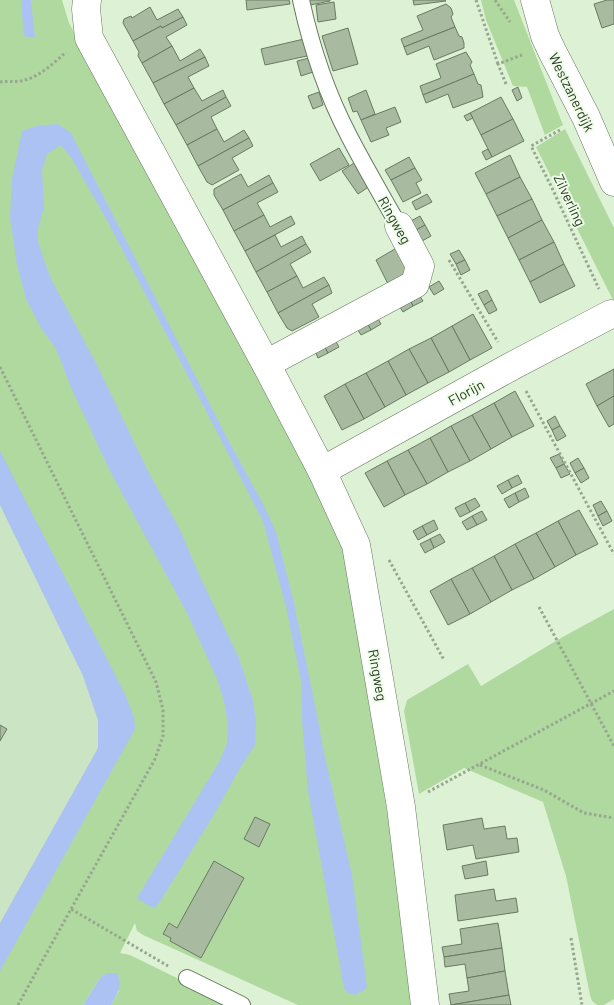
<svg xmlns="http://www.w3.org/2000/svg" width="614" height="1005" font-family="Barlow,sans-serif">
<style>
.built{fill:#cbe4c3}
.green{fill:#b0d99f}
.water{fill:#acc2f3}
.building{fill:#a8bba0;stroke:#687b61}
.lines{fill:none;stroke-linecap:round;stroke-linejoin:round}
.service-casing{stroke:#677960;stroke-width:18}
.minor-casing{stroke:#677960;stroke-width:29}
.tertiary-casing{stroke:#677960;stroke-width:29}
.path{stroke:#97a690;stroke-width:3;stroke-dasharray:2.5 2.5;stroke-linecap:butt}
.service{stroke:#fff;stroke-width:16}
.minor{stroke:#fff;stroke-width:28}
.tertiary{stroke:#fff;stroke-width:28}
.labels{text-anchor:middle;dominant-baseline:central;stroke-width:4;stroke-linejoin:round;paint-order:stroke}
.street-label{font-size:14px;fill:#2e352a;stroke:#edfee7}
</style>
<rect width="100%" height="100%" fill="#ddf2d5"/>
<polygon class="built" points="0,391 190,710 0,1005"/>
<g class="green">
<polygon points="0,0 62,0 69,23 341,534 419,1005 298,1005 143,935 137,931 135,923 120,953 130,955 232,1005 111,1005 119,991 100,978 83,1005 0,1005 0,942 120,721 0,487"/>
<polygon points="481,0 514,0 563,125 545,135 527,87 513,86 486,20"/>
<polygon points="565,129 614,228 614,302 536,147"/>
<polygon points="614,609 614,999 604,1005 597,1005 592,1001 590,995 566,876 543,802 464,768 419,794 404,711 407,700 468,664 481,686 559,639"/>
</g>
<g class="water">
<polygon points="21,0 31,0 35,38 24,36"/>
<polygon points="58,124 71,133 227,438 263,504 276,532 294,603 318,720 323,748 352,875 367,987 363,991 355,995 348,993 344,988 308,791 302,720 301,681 286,607 263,521 108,222 72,159 61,145 47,154 42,170 44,208 38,228 38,241 44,260 52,281 96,363 147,469 180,530 202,581 239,658 253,701 256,720 255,745 240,768 215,813 161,900 155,908 149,906 137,898 219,762 227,743 228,724 224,701 217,679 187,613 110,471 73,392 56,349 41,328 26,299 17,265 10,217 12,179 22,131 36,126"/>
<polygon points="0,451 125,694 134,717 135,729 0,971 0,923 98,748 98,720 83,676 0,505"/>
<path d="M107 973H117C123 986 118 993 111 1005H83L100 978Z"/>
</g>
<g class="building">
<polygon points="246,0 289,0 290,4 247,10"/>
<polygon points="309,0 330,0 330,1 310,5"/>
<polygon points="413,0 445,0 446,1 414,5"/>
<polygon points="607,0 614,0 614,24 602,28 594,4"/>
<polygon points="334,2 336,19 318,22 316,5"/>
<polygon points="446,4 451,8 453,14 451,17 455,27 404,47 401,39 423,30 417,16"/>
<polygon points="150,7 157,20 178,9 183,17 162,28 161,26 133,41 123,23 124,19 131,16 132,18"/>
<polygon points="183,17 187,25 166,37 172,46 142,63 138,56 139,52 133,41 161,26 162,28"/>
<polygon points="455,27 459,36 462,37 464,43 464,48 434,60 429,46 407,55 404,47"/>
<polygon points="348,28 358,64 333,71 322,36"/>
<polygon points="304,39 307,56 265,65 261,49"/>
<polygon points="172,46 180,61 200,49 205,57 153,83 142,63"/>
<polygon points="466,52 472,62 470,65 474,74 423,95 420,86 441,78 436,64"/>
<polygon points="205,57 209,66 188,77 194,88 164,104 153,83"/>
<polygon points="309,58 313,72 301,76 297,61"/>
<polygon points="474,74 478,84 481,85 483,97 453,108 448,94 426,103 423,95"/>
<polygon points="518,87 522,98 517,101 512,90"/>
<polygon points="194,88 202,101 223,90 226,97 176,125 164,104"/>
<polygon points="366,90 375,114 361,120 357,111 353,112 348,98"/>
<polygon points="319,92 323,105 313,109 308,96"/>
<polygon points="226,97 231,106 211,117 217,129 187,145 176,125"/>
<polygon points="501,97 513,119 481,135 470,113"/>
<polygon points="395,107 401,122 386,128 389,135 371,142 361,120"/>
<polygon points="470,113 473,118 467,121 464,116"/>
<polygon points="513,119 524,141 492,157 481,135"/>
<polygon points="217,129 224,142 244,130 249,138 198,166 187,145"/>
<polygon points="249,138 253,146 232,158 239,170 212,185 207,182 198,166"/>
<polygon points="339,148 349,165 320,181 310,164"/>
<polygon points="488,149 492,157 486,160 482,152"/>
<polygon points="510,155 520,177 486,194 475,173"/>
<polygon points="409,157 415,168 391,180 385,170"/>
<polygon points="354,163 370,186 358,194 342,171"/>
<polygon points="415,168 422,180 416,183 421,193 403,202 391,180"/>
<polygon points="241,174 248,187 269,175 273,183 223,210 214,195 214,189"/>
<polygon points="520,177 532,199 497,216 486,194"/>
<polygon points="273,183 278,192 257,203 264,215 234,231 223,210"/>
<polygon points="427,194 432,202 416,210 412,202"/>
<polygon points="532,199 542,220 508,238 497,216"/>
<polygon points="264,215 270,227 291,216 295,224 245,251 234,231"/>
<polygon points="420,216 425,225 416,230 411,221"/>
<polygon points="542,220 554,242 519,260 508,238"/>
<polygon points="425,225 431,236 422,241 416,230"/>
<polygon points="275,235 281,247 302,236 306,244 256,272 245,251"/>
<polygon points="554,242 564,264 530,282 519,260"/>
<polygon points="306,244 311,252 290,264 297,276 267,292 256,272"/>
<polygon points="400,246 415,272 389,286 376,260"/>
<polygon points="459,250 465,260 456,264 450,254"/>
<polygon points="465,260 470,270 461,275 456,264"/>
<polygon points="564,264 575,286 540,303 530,282"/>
<polygon points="297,276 303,288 324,277 329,285 278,313 267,292"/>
<polygon points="439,281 444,289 434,295 429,287"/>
<polygon points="329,285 332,293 312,304 319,317 292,331 287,328 278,313"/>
<polygon points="487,290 492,300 484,305 478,294"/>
<polygon points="418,293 423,301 413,306 409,298"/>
<polygon points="409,298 413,306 403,312 398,304"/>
<polygon points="492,300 497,310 489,314 484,305"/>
<polygon points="473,314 492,348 470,360 452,326"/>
<polygon points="376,315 381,324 371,330 366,321"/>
<polygon points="366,321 371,330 361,335 356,327"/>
<polygon points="452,326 470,360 449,372 431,338"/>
<polygon points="334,338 339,347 328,353 323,344"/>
<polygon points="431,338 449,372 428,383 409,349"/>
<polygon points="323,344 328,353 318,358 314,349"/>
<polygon points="409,349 428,383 406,395 388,361"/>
<polygon points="388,361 406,395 385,407 366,373"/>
<polygon points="614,369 614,396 597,406 586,384"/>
<polygon points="366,373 385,407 364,419 345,384"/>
<polygon points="345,384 364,419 342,430 324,396"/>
<polygon points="515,391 534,426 512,437 494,403"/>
<polygon points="614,396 614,424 609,427 597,406"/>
<polygon points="494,403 512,437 491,449 472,415"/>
<polygon points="472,415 491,449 470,461 451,426"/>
<polygon points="555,416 560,426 552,430 547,421"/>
<polygon points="451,426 470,461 448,472 430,438"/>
<polygon points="560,426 566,436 557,441 552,430"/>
<polygon points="430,438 448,472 427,484 408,450"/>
<polygon points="408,450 427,484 405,495 387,461"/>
<polygon points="559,454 564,464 556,468 550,458"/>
<polygon points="578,458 584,468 575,473 570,463"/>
<polygon points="387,461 405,495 384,507 365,473"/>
<polygon points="564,464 570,474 561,478 556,468"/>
<polygon points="584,468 589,478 581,483 575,473"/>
<polygon points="518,475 522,483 512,488 508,480"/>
<polygon points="508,480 512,488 502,494 497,486"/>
<polygon points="525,488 529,497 519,502 515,493"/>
<polygon points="515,493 519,502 509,508 504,499"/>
<polygon points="475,498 480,506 470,512 465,503"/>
<polygon points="601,501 607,511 598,516 593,505"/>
<polygon points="465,503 470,512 460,517 455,508"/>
<polygon points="579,510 598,544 576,555 558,521"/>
<polygon points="482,511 487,520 477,525 472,516"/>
<polygon points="607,511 612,521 603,526 598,516"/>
<polygon points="472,516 477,525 467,530 462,522"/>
<polygon points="434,520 438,529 427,535 422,526"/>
<polygon points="558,521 576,555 555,567 536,533"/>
<polygon points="422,526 427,535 418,540 413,531"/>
<polygon points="536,533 555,567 534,579 515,544"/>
<polygon points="440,534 445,542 434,548 430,539"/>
<polygon points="430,539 434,548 425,553 420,544"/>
<polygon points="515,544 534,579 512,590 494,556"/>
<polygon points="494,556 512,590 491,602 472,568"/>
<polygon points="472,568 491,602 470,614 451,579"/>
<polygon points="451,579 470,614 448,625 430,591"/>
<polygon points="0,725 7,729 0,741"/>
<polygon points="255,817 270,824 259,847 244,839"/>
<polygon points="482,818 484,829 505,826 507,839 517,838 519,852 476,859 473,845 447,850 443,825"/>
<polygon points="214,861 244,878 201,958 170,941 171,938 163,934 169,923 177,928"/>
<polygon points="486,861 488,875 465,879 462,866"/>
<polygon points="494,889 496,901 516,898 518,912 458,921 455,895"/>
<polygon points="498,923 502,948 444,957 442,947 462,944 460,929"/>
<polygon points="502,948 505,971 467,978 465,964 445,967 444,957"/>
<polygon points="505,971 509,995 451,1005 449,994 469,991 467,978"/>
<polygon points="509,995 511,1005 451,1005"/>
</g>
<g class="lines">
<g class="service-casing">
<g id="service">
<path d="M301 0C311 46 327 94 349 136 365 167 382 196 399 226"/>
<polyline points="187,978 242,1005"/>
</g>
</g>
<g class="minor-casing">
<g id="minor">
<polyline points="87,0 86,9 89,38 266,364 322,471 356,545 401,807 425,1005"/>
<polyline points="266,364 415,284 420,266 399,226"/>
<polyline points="322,471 512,366 611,314"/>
</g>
</g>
<g class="tertiary-casing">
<polyline id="tertiary" points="535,0 545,36 552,51 586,117 614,182"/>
</g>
<g class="path">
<polyline points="476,0 498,64"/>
<polyline points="495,0 510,22"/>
<path d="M0 82C7 81 14 82 21 81 38 78 53 64 66 52"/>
<polyline points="506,84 498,64 522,55"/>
<polyline points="560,130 531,146 552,188 599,289"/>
<polyline points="449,260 498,342"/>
<polyline points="0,367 156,682 163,710 163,736 155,759 71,909"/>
<polyline points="526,391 614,554"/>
<polyline points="389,560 444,660"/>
<polyline points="539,607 614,746"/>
<polyline points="480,765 544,790 584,813 614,818"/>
<polyline points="428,792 614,691"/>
<polyline points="571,938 582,1005"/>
<polyline points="18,1005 71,909 168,966"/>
</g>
<use href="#service" class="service"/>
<use href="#minor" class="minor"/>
<use href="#tertiary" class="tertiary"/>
</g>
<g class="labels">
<g class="street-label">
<text transform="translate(572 92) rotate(64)">Westzanerdijk</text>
<text transform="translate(570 200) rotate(65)">Zilverling</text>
<text transform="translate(395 220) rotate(61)">Ringweg</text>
<text transform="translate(466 392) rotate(-29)">Florijn</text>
<text transform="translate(378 675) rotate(80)">Ringweg</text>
</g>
</g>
</svg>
